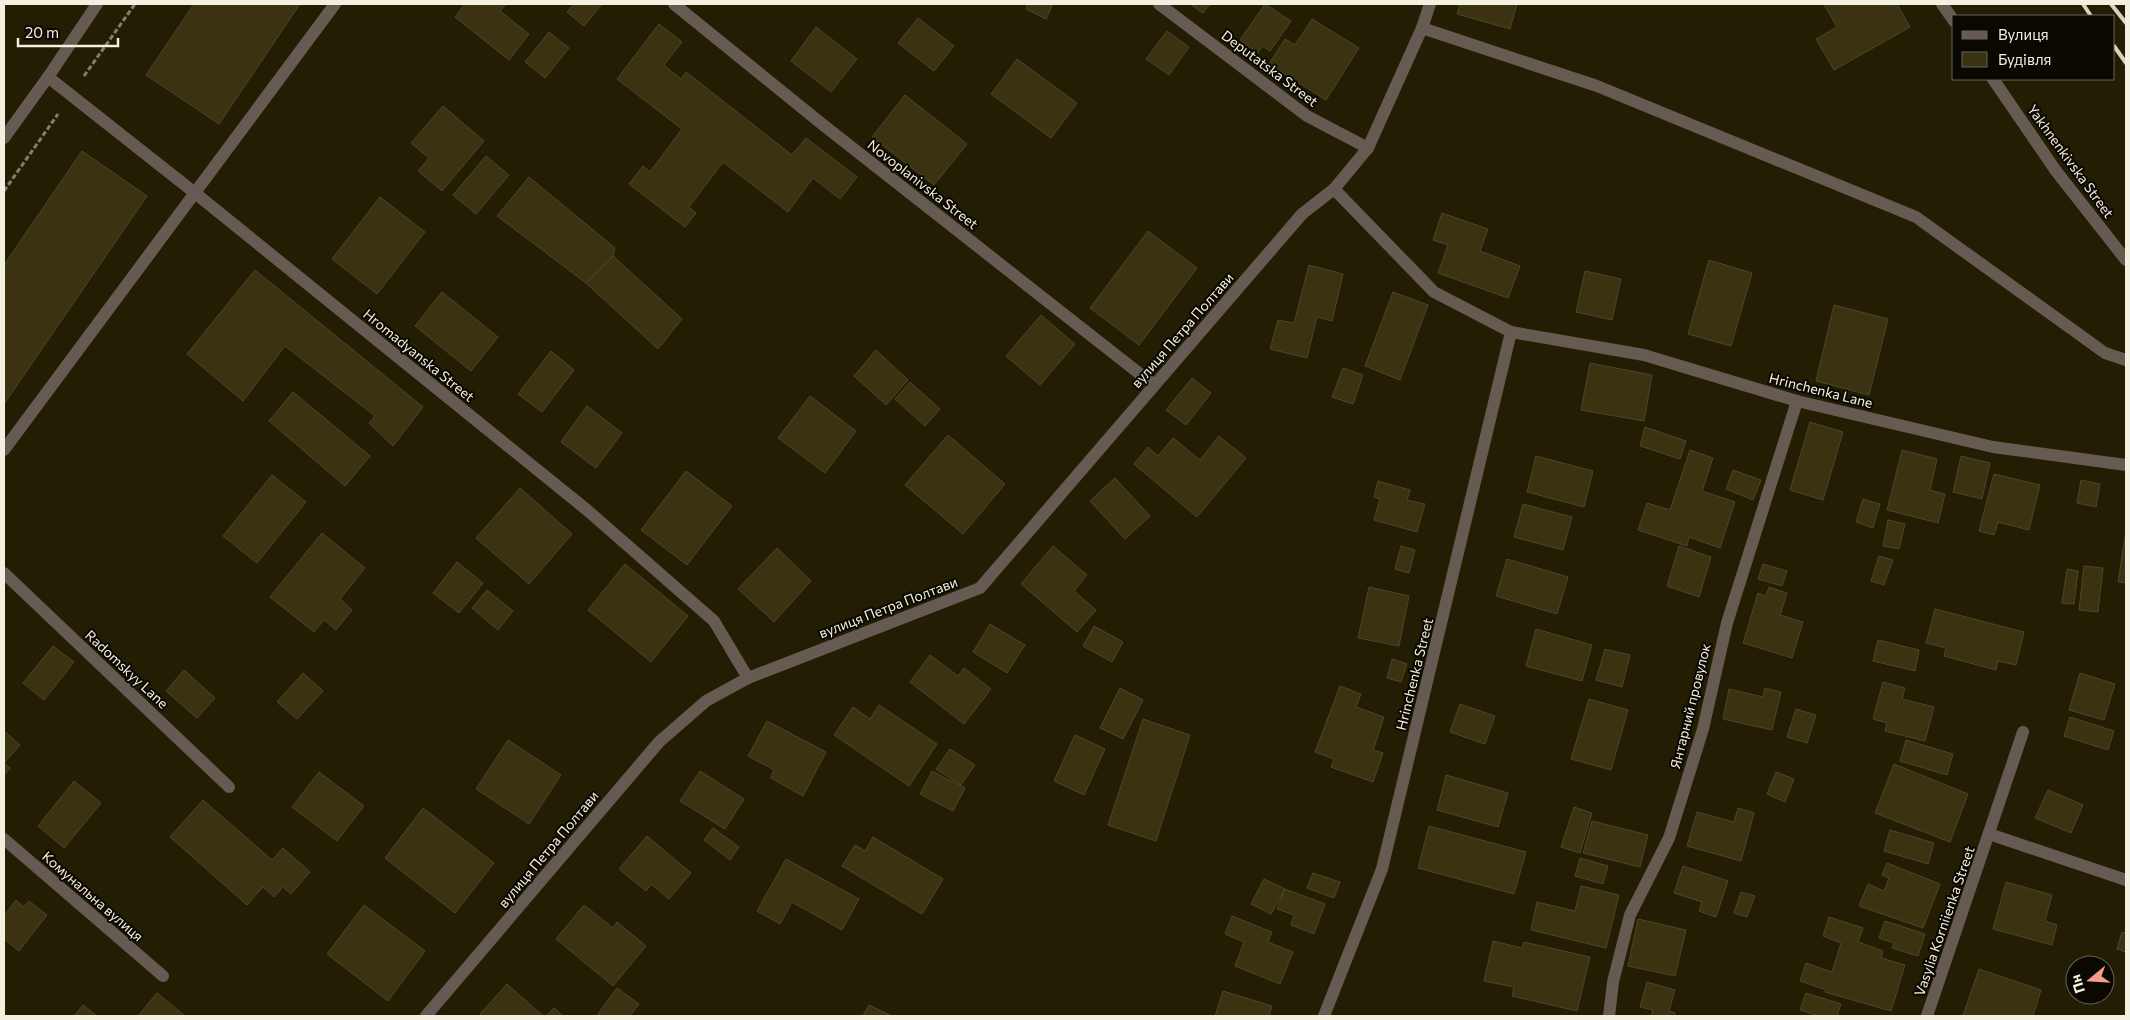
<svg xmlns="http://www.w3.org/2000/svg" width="2130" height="1020" font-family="Commissioner,sans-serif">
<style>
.building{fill:#3a3210;stroke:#4c472b}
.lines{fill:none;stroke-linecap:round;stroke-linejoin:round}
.path{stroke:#837e69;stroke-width:3;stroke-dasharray:5 2.5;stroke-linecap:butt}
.lane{stroke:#665b52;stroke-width:12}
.street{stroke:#665b52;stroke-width:12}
.rail{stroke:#d5d2c0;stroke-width:4}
.labels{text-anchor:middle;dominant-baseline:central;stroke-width:4;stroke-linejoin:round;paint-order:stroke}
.street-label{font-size:14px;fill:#f3f0e0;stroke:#0a0801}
</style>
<rect width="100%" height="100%" fill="#231d03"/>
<g class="building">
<polygon points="194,4 300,4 219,124 146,75"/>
<polygon points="465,4 506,4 500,11 529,34 509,60 455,17"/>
<polygon points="574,4 602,4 584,26 567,12"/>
<polygon points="1028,4 1053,4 1046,19 1026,9"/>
<polygon points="1190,4 1210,4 1203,13"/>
<polygon points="1265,4 1291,21 1270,51 1262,46 1258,53 1240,40"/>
<polygon points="1460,4 1517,4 1510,29 1457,14"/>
<polygon points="1824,4 1897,4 1910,27 1834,70 1816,39 1837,27"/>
<polygon points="918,18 954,46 934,71 898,43"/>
<polygon points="1312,19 1359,48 1326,100 1269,64 1285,39 1295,45"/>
<polygon points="659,24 682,42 664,65 681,79 686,72 792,155 806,138 857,177 840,199 813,178 788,212 723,162 689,207 696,213 685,227 629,184 643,166 650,172 682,129 617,79"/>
<polygon points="816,27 857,59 831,92 791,61"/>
<polygon points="1167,31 1189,47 1169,75 1146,59"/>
<polygon points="549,32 569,48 545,78 525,62"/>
<polygon points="1017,59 1077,103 1051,138 991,94"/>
<polygon points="905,95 967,144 934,185 872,137"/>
<polygon points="443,106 484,141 442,191 418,171 429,158 411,143"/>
<polygon points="82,151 147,196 4,404 4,265"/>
<polygon points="486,156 509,175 476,214 453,195"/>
<polygon points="529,177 615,248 613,256 586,283 497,216"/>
<polygon points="380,197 425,232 377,294 332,259"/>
<polygon points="1442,213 1488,229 1480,251 1520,266 1508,298 1438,273 1448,245 1433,240"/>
<polygon points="1148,231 1197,268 1139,345 1090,308"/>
<polygon points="613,256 682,319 658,349 586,283"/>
<polygon points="1709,260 1752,273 1731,346 1688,334"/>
<polygon points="1309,265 1343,274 1332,321 1317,317 1307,358 1270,349 1278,320 1294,323"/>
<polygon points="255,270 423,407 393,446 369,423 375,416 285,346 243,401 187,354"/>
<polygon points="1585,271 1621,279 1612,320 1576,312"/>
<polygon points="442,292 498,337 471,371 415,326"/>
<polygon points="1393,292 1428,305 1400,380 1365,366"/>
<polygon points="1834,305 1888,319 1869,395 1816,381"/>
<polygon points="1041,315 1075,344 1040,385 1006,356"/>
<polygon points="876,350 908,380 886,405 854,376"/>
<polygon points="551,351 574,370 542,412 518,394"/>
<polygon points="1590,363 1652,375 1644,421 1581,410"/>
<polygon points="1343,368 1363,375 1353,404 1332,397"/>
<polygon points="1192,378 1211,393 1186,425 1166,410"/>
<polygon points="910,382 940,409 925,426 895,399"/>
<polygon points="293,392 370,456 345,486 269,421"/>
<polygon points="810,396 856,431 825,473 778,438"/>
<polygon points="587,406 622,433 596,468 561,442"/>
<polygon points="1810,422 1843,432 1823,500 1790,490"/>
<polygon points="1645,427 1686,441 1680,459 1640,446"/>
<polygon points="948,435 1005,484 963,534 905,485"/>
<polygon points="1219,436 1246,458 1197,517 1134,464 1148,447 1158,456 1173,438 1200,460"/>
<polygon points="1690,450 1713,458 1702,491 1735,502 1720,548 1689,537 1687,546 1638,530 1647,503 1670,510"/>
<polygon points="1902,450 1937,459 1930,490 1945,494 1938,523 1887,510"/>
<polygon points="1536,456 1593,471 1584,507 1527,492"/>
<polygon points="1961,456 1990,463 1982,499 1953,492"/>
<polygon points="1733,470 1761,480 1753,500 1726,489"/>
<polygon points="686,471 732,506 687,565 641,530"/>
<polygon points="1994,474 2040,485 2029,530 1998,522 1994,535 1979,531"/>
<polygon points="272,475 306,502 257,563 223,536"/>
<polygon points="1115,478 1150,516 1125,539 1090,501"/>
<polygon points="2081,480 2100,484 2096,507 2077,503"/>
<polygon points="1378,481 1410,490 1407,500 1425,504 1417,532 1374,520 1380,499 1374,497"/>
<polygon points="520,488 572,534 529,584 476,538"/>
<polygon points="1863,499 1880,504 1873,528 1856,522"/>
<polygon points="1523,504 1572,517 1563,550 1514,537"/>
<polygon points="1888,520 1905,524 1899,549 1883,546"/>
<polygon points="2126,531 2126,583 2118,582"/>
<polygon points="322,533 365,568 340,599 352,610 336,630 324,620 314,632 270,597"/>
<polygon points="1053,546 1087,575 1074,591 1096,610 1077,632 1021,584"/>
<polygon points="1401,546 1415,550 1409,573 1395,569"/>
<polygon points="1679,546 1711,557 1699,597 1667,586"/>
<polygon points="777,548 811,581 774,622 738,589"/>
<polygon points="1879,556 1893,560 1884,585 1871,581"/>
<polygon points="1507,559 1568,577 1557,614 1496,596"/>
<polygon points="457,562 483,583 459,613 433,593"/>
<polygon points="625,564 688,616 651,662 588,610"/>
<polygon points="1763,564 1787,571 1782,586 1758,579"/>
<polygon points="2084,566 2103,568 2098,612 2079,610"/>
<polygon points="2067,569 2078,571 2074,604 2062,603"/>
<polygon points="1369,587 1409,596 1399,646 1358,638"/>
<polygon points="1769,587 1787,593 1780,615 1803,622 1792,658 1743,643 1758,593 1766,596"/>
<polygon points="487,590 513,611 498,630 472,608"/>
<polygon points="1935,609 2024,632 2016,665 1998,661 1996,670 1944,656 1946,648 1926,643"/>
<polygon points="990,624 1025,645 1007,673 973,652"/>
<polygon points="1094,626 1123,642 1112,662 1083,646"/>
<polygon points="1536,629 1592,645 1582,681 1526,666"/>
<polygon points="1878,640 1919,650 1915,671 1873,661"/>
<polygon points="53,646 74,662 44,700 23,683"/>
<polygon points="1605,649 1630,655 1622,687 1596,680"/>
<polygon points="930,655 958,676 964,668 991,689 964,724 910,682"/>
<polygon points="1392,659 1407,664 1401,682 1387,678"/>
<polygon points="184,670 215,698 197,718 166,691"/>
<polygon points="303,673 323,691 297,719 277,702"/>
<polygon points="2080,673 2115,684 2104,720 2069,710"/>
<polygon points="1883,682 1905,688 1902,699 1934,707 1925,741 1885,731 1887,723 1873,719"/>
<polygon points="1340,686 1361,694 1356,707 1384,717 1373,750 1383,753 1373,782 1331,767 1334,759 1315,752"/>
<polygon points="1120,688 1143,700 1123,739 1100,728"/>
<polygon points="1765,688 1781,692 1772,730 1723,719 1729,689 1763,697"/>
<polygon points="1589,699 1628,710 1611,770 1571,759"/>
<polygon points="1460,704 1495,716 1485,744 1450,732"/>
<polygon points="879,705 937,744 909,786 834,735 853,707 870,719"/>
<polygon points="1796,709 1816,715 1807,743 1787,737"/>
<polygon points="2070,717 2114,731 2108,750 2064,736"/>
<polygon points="1143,719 1190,735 1156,841 1108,825"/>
<polygon points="767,721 826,752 803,796 771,778 774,770 748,756"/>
<polygon points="4,731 20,745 4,763 10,768 4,775"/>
<polygon points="1075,735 1105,749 1084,795 1054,781"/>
<polygon points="508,740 561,775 529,824 476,789"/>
<polygon points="1906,740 1953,754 1947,775 1900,761"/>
<polygon points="950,749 975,765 961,785 936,769"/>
<polygon points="1894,764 1968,794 1950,842 1875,813"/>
<polygon points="700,771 744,799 725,829 680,801"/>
<polygon points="932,771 965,788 953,811 920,794"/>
<polygon points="319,772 364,806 337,841 292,807"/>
<polygon points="1776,772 1794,779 1785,802 1767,794"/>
<polygon points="1446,775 1508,793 1498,827 1437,810"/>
<polygon points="74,781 101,803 64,848 38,826"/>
<polygon points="2048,790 2083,805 2071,833 2035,818"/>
<polygon points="203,800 272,860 283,848 310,872 291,894 283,887 274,897 263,887 247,905 170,837"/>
<polygon points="1574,807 1592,813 1580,853 1561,847"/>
<polygon points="423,808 494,863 455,913 385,858"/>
<polygon points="1738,808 1754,813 1741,861 1687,846 1697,812 1734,822"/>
<polygon points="1592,821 1648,835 1640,867 1583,853"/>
<polygon points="1429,826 1526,852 1514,894 1418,868"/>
<polygon points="713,828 739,847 730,860 704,840"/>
<polygon points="1890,830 1934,843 1928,864 1884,851"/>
<polygon points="647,836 691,873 669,899 651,884 646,891 619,869"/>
<polygon points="873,837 943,879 922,914 842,866 855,845 865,851"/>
<polygon points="1580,858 1608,866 1603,884 1575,876"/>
<polygon points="786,859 859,899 842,930 792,902 780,924 757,911"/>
<polygon points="1887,863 1940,884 1923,928 1859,906 1868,884 1884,891 1889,878 1882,875"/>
<polygon points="1683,866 1728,881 1716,917 1699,911 1702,902 1674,893"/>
<polygon points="1313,873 1340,882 1334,898 1307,888"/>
<polygon points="1264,879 1285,889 1271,914 1251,904"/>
<polygon points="2006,882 2052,895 2045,921 2057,925 2052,945 1993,929"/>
<polygon points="1581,886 1619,895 1606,948 1531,930 1537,902 1575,911"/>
<polygon points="1285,889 1325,904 1314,934 1291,925 1294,915 1277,909"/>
<polygon points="1741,892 1755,896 1747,917 1734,913"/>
<polygon points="16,900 24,907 29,901 47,915 19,951 4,939 4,916"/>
<polygon points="364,905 425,951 388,1001 327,954"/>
<polygon points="584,905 613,928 617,922 646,946 613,986 556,939"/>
<polygon points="1232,916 1272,932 1268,942 1293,952 1280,984 1235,966 1244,942 1225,934"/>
<polygon points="1829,917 1863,928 1858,942 1883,951 1881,958 1905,965 1891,1011 1825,992 1826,990 1800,981 1806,963 1832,972 1841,943 1823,936"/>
<polygon points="1638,919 1686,930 1675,976 1628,966"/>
<polygon points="1885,921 1925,934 1918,956 1892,948 1894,943 1879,938"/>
<polygon points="2122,932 2126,933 2126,952 2117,949"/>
<polygon points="1493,941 1522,948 1524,942 1590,957 1577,1011 1512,996 1514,987 1484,981"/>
<polygon points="1979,969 2041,990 2033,1016 1963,1016"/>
<polygon points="1647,982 1675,990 1669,1011 1675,1013 1674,1016 1651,1016 1653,1010 1640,1007"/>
<polygon points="507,984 543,1016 482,1016 480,1014"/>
<polygon points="617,988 639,1004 630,1016 602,1016 598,1014"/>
<polygon points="1223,991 1272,1006 1269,1016 1215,1016"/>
<polygon points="157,993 185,1016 138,1016"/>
<polygon points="1806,993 1841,1004 1837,1016 1819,1016 1800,1010"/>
<polygon points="83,1005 97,1016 74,1016"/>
<polygon points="869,1005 892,1016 863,1016"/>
<polygon points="554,1008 563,1016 546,1016"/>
</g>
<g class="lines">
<g class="path">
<polyline points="84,76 135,4"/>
<polyline points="4,191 58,114"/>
</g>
<g class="lane">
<polyline points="1422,28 1597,86 1916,217 2105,353 2126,360"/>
<polyline points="4,450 335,4"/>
<polyline points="4,573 229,787"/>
<polyline points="4,839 163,976"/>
</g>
<g class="street">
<polyline points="674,4 822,124 1154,385"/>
<polyline points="1159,4 1307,116 1368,148"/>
<polyline points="1942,4 1954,21"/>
<polyline points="48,77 195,193 587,510 714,621 748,678"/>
<polyline points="1993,79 2056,171 2126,260"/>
<polyline points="4,138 48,77 97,4"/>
<polyline points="1334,189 1368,148 1422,28 1430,4"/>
<polyline points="1989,834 2126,880"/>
<polyline points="426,1016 659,742 706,701 748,678 980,588 1302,214 1334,189 1434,292 1511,332 1644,355 1797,401 1993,447 2126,465"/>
<polyline points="1324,1016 1382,869 1511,332"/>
<polyline points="1609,1016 1613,982 1630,915 1669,838 1703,729 1727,623 1797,401"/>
<polyline points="1927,1016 2023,732"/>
</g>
<g class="rail">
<polyline points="2083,4 2091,16"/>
<polyline points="2111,4 2126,23"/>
<polyline points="2114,46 2126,63"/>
</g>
</g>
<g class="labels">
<g class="street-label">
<text transform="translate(1270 68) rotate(37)">Deputatska Street</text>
<text transform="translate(2071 161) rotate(54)">Yakhnenkivska Street</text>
<text transform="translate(923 184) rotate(38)">Novoplanivska Street</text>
<text transform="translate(1182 330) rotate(-49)">вулиця Петра Полтави</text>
<text transform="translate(419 355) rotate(39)">Hromadyanska Street</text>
<text transform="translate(1821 390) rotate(14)">Hrinchenka Lane</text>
<text transform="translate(888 607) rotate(-21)">вулиця Петра Полтави</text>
<text transform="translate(127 669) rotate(43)">Radomskyy Lane</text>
<text transform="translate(1414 674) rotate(-76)">Hrinchenka Street</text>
<text transform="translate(1690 706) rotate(-76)">Янтарний провулок</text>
<text transform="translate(548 849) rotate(-50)">вулиця Петра Полтави</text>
<text transform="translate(93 896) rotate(41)">Комунальна вулиця</text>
<text transform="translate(1944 921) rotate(-71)">Vasylia Korniienka Street</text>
</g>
</g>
<rect width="2130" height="1020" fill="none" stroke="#f3f0e0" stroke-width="10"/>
<rect x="1952" y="15" width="162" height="65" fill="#0a0801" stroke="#67655a"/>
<rect x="1962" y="31" width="25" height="8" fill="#665b52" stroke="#67655a"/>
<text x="1998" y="40" font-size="15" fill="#f3f0e0">Вулиця</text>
<rect x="1962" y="52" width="25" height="15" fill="#3a3210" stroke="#67655a"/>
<text x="1998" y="65" font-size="15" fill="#f3f0e0">Будівля</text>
<g transform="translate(2090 980) rotate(252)"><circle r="24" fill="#0a0801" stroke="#67655a"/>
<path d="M0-4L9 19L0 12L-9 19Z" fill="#f49e87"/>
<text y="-8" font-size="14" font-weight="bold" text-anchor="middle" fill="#f3f0e0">Пн</text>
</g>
<path d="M18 38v8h100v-8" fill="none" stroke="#f3f0e0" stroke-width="2.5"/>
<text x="25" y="38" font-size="15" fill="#f3f0e0" stroke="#0a0801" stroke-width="4" paint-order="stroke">20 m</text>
</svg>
